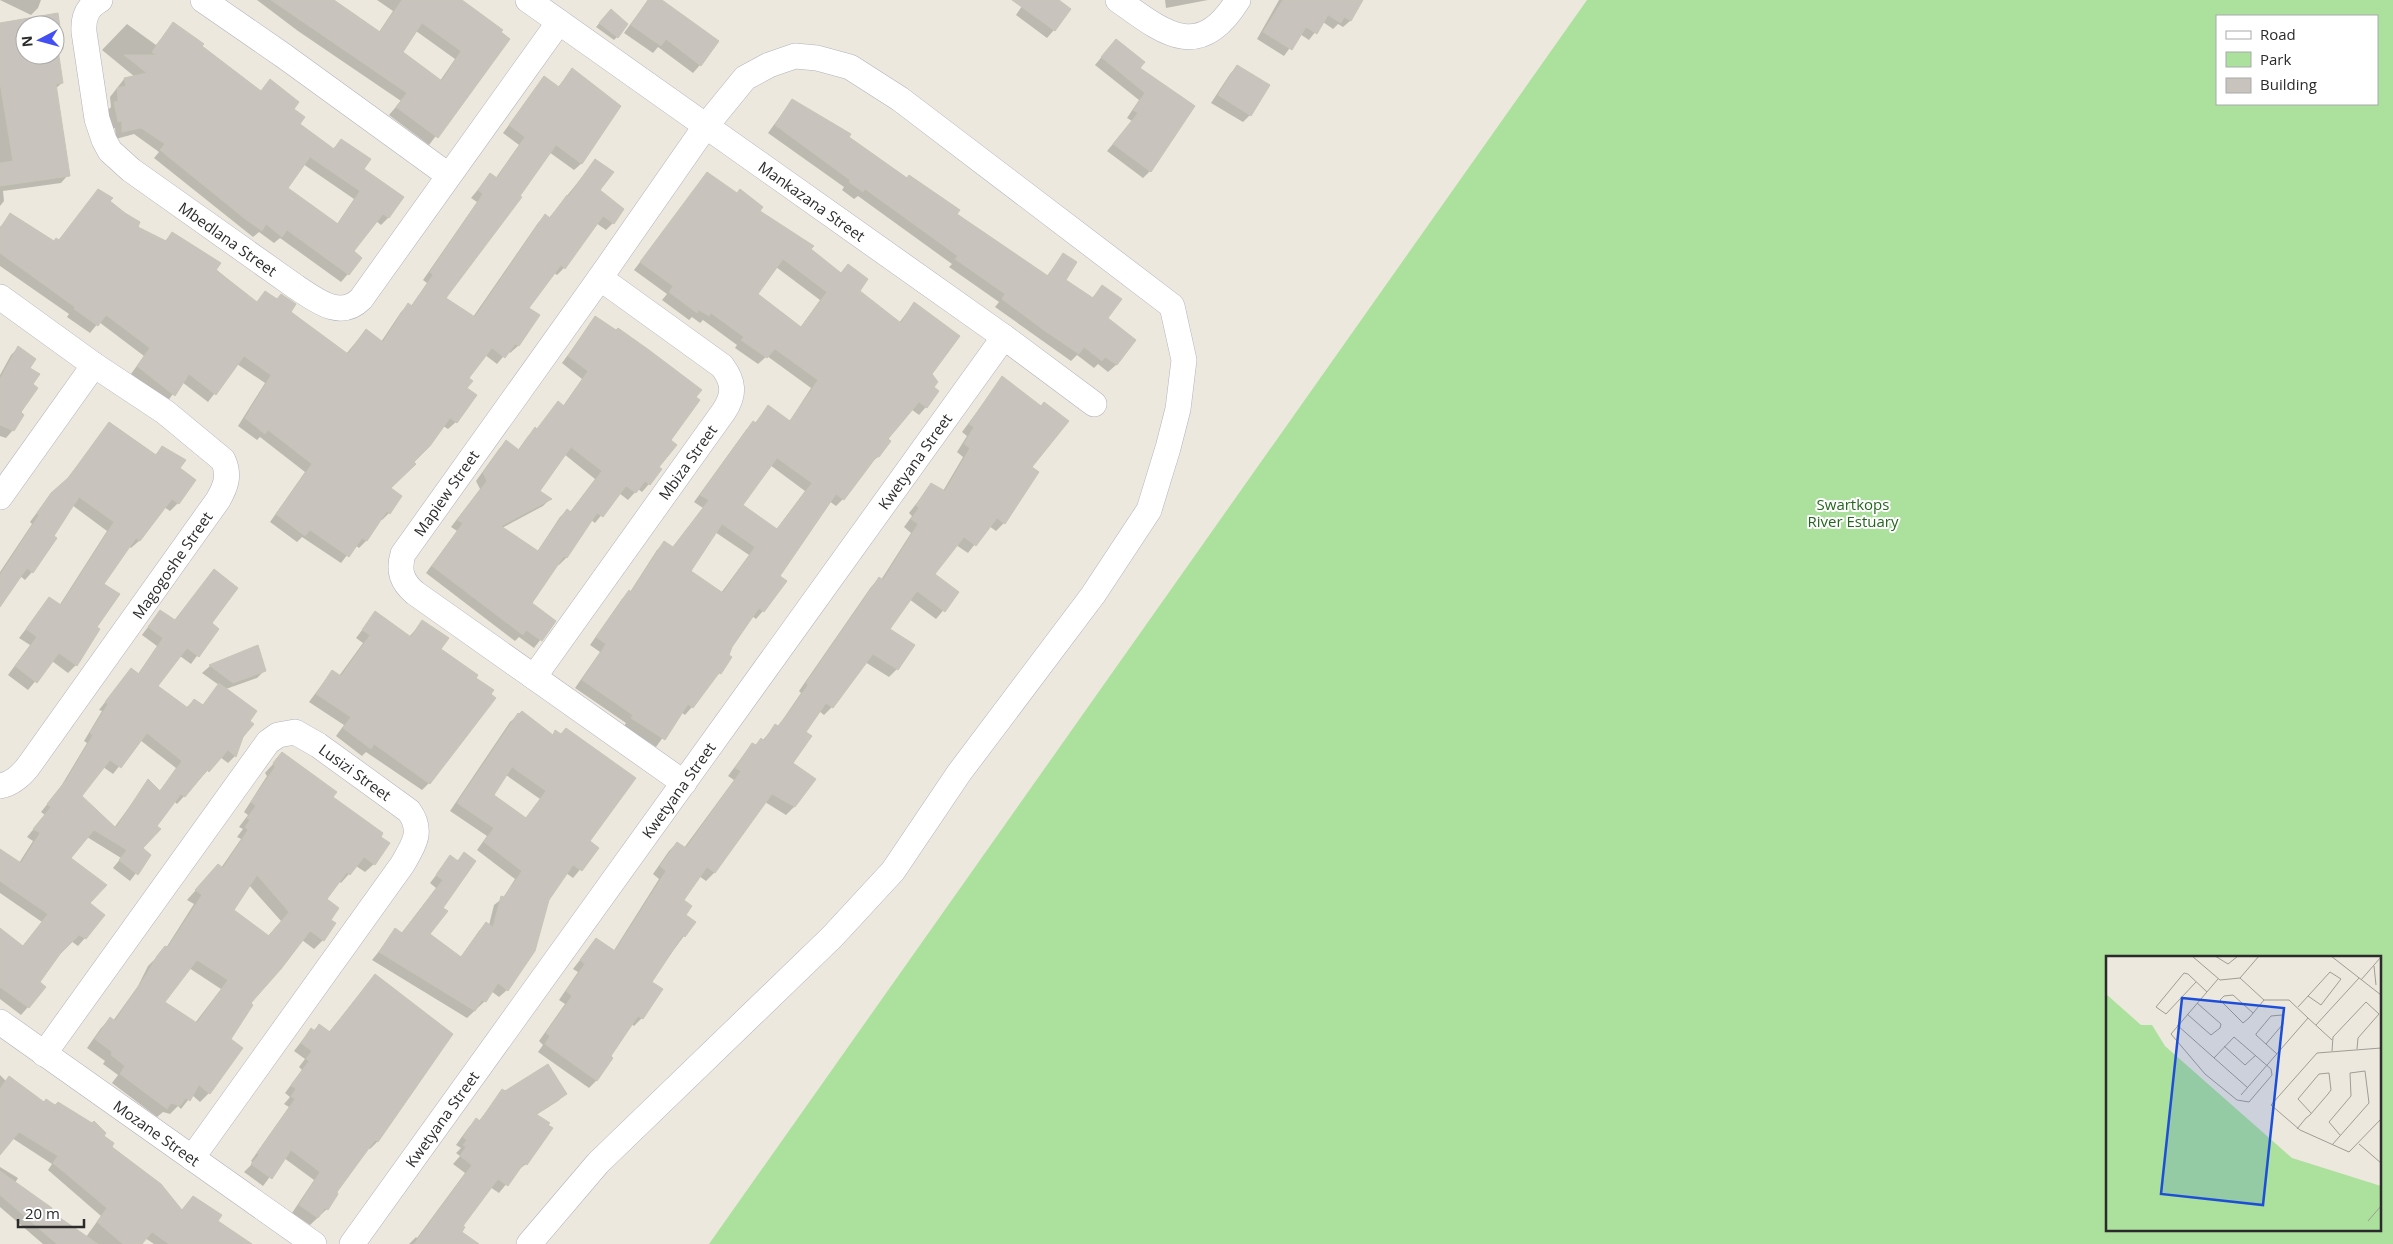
<svg xmlns="http://www.w3.org/2000/svg" width="2393" height="1244" font-family="'Open Sans',sans-serif">
<style>
.green{fill:#abe19c;fill-rule:evenodd}
.shadow{fill:#0003;fill-rule:evenodd}
.building{fill:#c8c4bd;stroke:#c7c4b7;fill-rule:evenodd}
.lines{fill:none;stroke-linecap:round;stroke-linejoin:round}
.street-casing{stroke:#b1b2be;stroke-width:26}
.street{stroke:#fff;stroke-width:25}
.labels{text-anchor:middle;dominant-baseline:central;stroke-width:4;stroke-linejoin:round;paint-order:stroke}
.street-label{font-size:15px;fill:#2b2b2b;stroke:#fff}
.park-label{font-size:15px;fill:#23661d;stroke:#fff}
.inset-road{fill:none;stroke:#9f9c96;stroke-width:1}
.view{fill:#1d4ed8;fill-opacity:0.15;stroke:#1d4ed8;stroke-width:2.5}
.inset-edge{fill:none;stroke:#2b2b2b;stroke-width:2.5}
</style>
<rect width="100%" height="100%" fill="#ece8dd"/>
<path class="green" d="M1587 0H2393V1244H709ZM2217 16H2377V104H2217ZM2107 958H2379V1230H2107Z"/>
<g class="shadow">
<polygon points="0,0 41,0 38,8 31,15"/>
<path d="M257 0H332L379 32 393 11 377 0H462L509 39 429 145 389 115 401 101 298 31ZM416 31 455 59 440 81 401 52Z"/>
<polygon points="648,0 659,0 700,65 693,73 658,47 653,53 624,33"/>
<polygon points="1026,0 1057,0 1054,30 1047,38 1016,15"/>
<polygon points="1165,0 1208,0 1166,8"/>
<polygon points="1279,0 1362,0 1350,21 1343,27 1338,24 1333,29 1323,22 1309,40 1300,34 1284,56 1257,39"/>
<path d="M57 14 62 49 57 54 62 83 55 89 68 175 61 183 3 191 4 201 0 206V24ZM25 25H55V55H25Z"/>
<polygon points="607,14 617,37 614,40 596,27"/>
<path d="M127 24 156 45 173 24 260 92 270 81 292 109 298 125 333 149 341 140 363 169 402 197 388 218 381 225 376 221 352 251 348 274 341 282 280 238 274 243 259 232 253 237 154 158 159 152 134 134 116 139 115 128 111 129 108 110 111 107 110 97 124 79 135 77 102 50ZM303 164 354 199 337 224 286 188Z"/>
<polygon points="1109,48 1194,106 1150,171 1143,178 1107,151 1132,121 1127,118 1139,100 1095,65"/>
<polygon points="1237,66 1250,115 1243,122 1211,103 1230,74"/>
<polygon points="572,70 582,163 574,170 549,152 444,298 473,317 538,223 545,215 549,218 595,161 599,191 613,223 606,230 596,223 564,268 557,275 554,273 528,308 538,316 518,346 510,353 508,351 497,364 485,355 467,378 456,422 448,429 443,426 389,489 389,513 382,520 380,519 366,541 359,548 355,545 341,563 302,537 297,542 270,522 305,472 260,437 257,440 238,426 265,383 237,364 208,402 182,382 167,402 131,374 144,356 99,322 90,333 67,317 69,314 0,266 0,227 10,215 54,243 58,241 98,191 136,227 165,241 173,233 256,303 265,292 346,354 366,330 381,342 401,312 408,305 411,306 427,283 423,280 477,202 471,198 490,175 495,179 519,145 503,133 544,77 558,87"/>
<polygon points="792,100 1046,277 1063,255 1064,280 1092,298 1102,287 1106,319 1134,340 1116,365 1108,372 1098,364 1094,368 1077,355 1071,361 995,307 999,302 949,267 952,264 858,196 854,199 842,190 844,187 768,133"/>
<path d="M707 174 840 274 848 266 858 291 899 323 914 303 932 387 926 407 919 415 911 409 886 439 878 457 870 463 843 499 836 506 829 501 779 576 763 611 756 619 752 616 692 707 685 715 681 712 656 747 624 726 626 723 575 688 600 652 590 645 622 599 630 592 657 550 664 543 672 548 703 508 694 502 746 430 755 423 768 407 789 422 811 388 767 356 758 364 735 348 737 345 703 320 700 323 692 317 689 320 662 300 667 294 634 270ZM776 267 820 300 800 328 756 294ZM770 465 805 491 776 530 741 505ZM715 532 749 555 721 593 689 571Z"/>
<path d="M595 318 669 440 649 484 642 492 638 489 628 500 619 493 595 523 591 520 566 558 559 565 557 564 531 604 555 621 534 648 519 637 515 641 426 573 457 531 451 527 480 489 476 481 499 449 506 442 518 450 528 436 536 430 558 403 563 406 582 379 562 363ZM564 454 595 479 570 512 567 510 560 517 537 552 502 528 543 506 550 499 538 491Z"/>
<polygon points="18,348 28,369 31,384 13,430 6,438 0,436 0,375 11,355"/>
<polygon points="1002,378 1031,467 1004,523 996,531 989,526 968,553 956,545 933,574 958,593 936,619 909,599 888,630 897,669 889,677 865,662 832,707 824,715 819,711 804,732 791,763 794,807 786,815 765,802 714,873 706,881 699,876 682,901 684,936 650,982 642,1018 634,1026 631,1024 609,1056 597,1080 589,1088 538,1052 543,1045 539,1041 565,1004 559,1000 578,972 573,969 596,939 613,952 659,879 653,874 669,851 677,843 684,848 734,780 728,776 745,753 753,745 755,746 761,740 762,741 775,726 777,727 779,725 801,693 799,691 871,587 879,579 881,580 911,533 904,527 912,516 909,513 931,485 943,491 963,457 957,452 967,436 962,432"/>
<polygon points="110,423 155,455 162,448 179,468 178,503 170,511 164,507 139,541 131,548 129,546 102,584 95,627 76,665 68,673 52,661 28,690 8,675 30,645 19,638 49,599 59,606 107,531 72,505 32,572 25,580 20,576 0,605 0,572 32,524 30,522 44,503 63,484"/>
<path d="M214 571 210 623 217 629 191 664 180 656 156 687 186 708 194 700 202 706 219 685 202 673 210 666 257 647 264 671 257 678 226 689 249 722 235 756 228 763 220 757 177 804 174 801 142 848 150 855 130 881 113 868 121 858 87 837 69 858 89 903 85 938 78 946 71 941 59 954 38 983 28 1007 21 1015 0 999V930L22 947 42 922 0 893V850L19 863 33 841 27 837 45 815 41 812 60 788 87 743 84 741 102 711 99 710 131 669 138 674 157 646 142 635 160 611 174 621ZM140 740 176 768 159 792 148 781 114 828 81 796 103 767 113 774Z"/>
<polygon points="375,613 409,637 422,622 439,649 429,783 422,790 366,752 362,756 336,736 344,725 309,702 332,671 339,676 363,643 356,638"/>
<path d="M518 715 552 736 556 732 588 841 598 848 573 878 566 873 548 899 507 990 499 997 491 991 485 1001 467 1018 372 960 396 930 401 934 436 888 430 883 450 857 457 861 464 854 428 935 460 958 479 931 486 923 489 925 494 905 503 898 515 879 477 850 487 836 450 811 510 722ZM506 775 540 799 525 819 492 795Z"/>
<path d="M282 754 332 797 374 864 365 872 356 866 341 883 338 881 325 899 329 920 334 924 323 940 314 949 302 940 249 1004 229 1040 209 1093 200 1102 192 1095 181 1109 178 1106 170 1114 163 1112 157 1117 112 1083 118 1075 103 1064 105 1061 87 1048 101 1028 110 1019 113 1021 138 986 148 966 166 948 194 904 187 900 210 874 221 868 241 839 237 837 243 829 239 827 248 815 244 812 267 776 265 773ZM249 885 281 921 268 936 233 910ZM189 968 221 989 195 1023 164 1002Z"/>
<polygon points="375,975 451,1034 377,1142 370,1149 368,1148 335,1193 327,1209 310,1225 292,1213 314,1180 284,1158 263,1186 244,1172 253,1163 251,1161 289,1107 284,1104 290,1097 285,1093 302,1070 299,1067 305,1059 294,1051 311,1029 313,1031 319,1025 329,1032"/>
<polygon points="0,1075 6,1081 102,1136 110,1147 181,1211 193,1197 238,1244 154,1244 145,1238 140,1244 43,1244 0,1207 0,1167 18,1178 15,1183 48,1211 86,1237 101,1216 48,1170 52,1164 12,1138 0,1153"/>
<polygon points="503,1090 566,1094 558,1101 536,1115 526,1164 517,1171 499,1193 490,1187 461,1226 460,1244 409,1244 416,1237 417,1238 465,1173 453,1164 460,1156 456,1153 461,1148 456,1145 469,1127 477,1119 479,1121"/>
</g>
<g class="building">
<path d="M271 0H334L380 32 402 0H462L503 30 501 32 510 39 438 138 396 107 407 93ZM422 23 461 51 442 81 403 52Z"/>
<polygon points="648,0 662,0 719,41 701,66 666,39 661,46 631,25"/>
<polygon points="1012,0 1059,0 1071,9 1055,31"/>
<polygon points="1283,0 1363,0 1351,21 1344,17 1341,23 1328,15 1317,34 1306,27 1292,50 1263,32"/>
<polygon points="611,9 628,24 618,38 599,23"/>
<path d="M58 13 63 49 58 50 63 83 56 84 70 176 0 186V163L13 161 0 83V23ZM25 25H55V55H25Z"/>
<path d="M173 22 204 44 202 46 261 91 270 79 299 102 294 109 305 117 300 124 334 149 341 139 371 159 364 169 404 197 389 218 383 214 354 251 362 258 349 275 287 230 282 237 266 224 262 231 244 218 160 150 165 144 141 128 122 132V121L118 122 114 102 118 101 117 88 126 86 124 78 147 73 124 55H157L152 52ZM310 157 360 191 338 224 288 188Z"/>
<polygon points="1116,39 1145,62 1140,68 1195,106 1151,172 1113,144 1138,113 1133,110 1145,93 1101,57"/>
<polygon points="1237,65 1270,85 1251,116 1218,95"/>
<polygon points="572,68 621,106 582,164 556,145 520,196 522,197 446,298 475,317 545,214 550,218 567,195 568,197 595,159 614,172 600,190 624,209 614,224 603,216 565,269 561,265 529,308 540,315 519,346 515,344 505,358 492,348 469,378 473,381 467,388 477,395 457,423 450,418 430,446 414,462 416,464 391,488 402,496 390,514 387,511 367,541 362,538 349,557 310,530 305,536 276,514 312,464 268,430 265,434 245,418 271,375 244,356 216,395 189,374 175,396 137,366 150,348 106,315 98,326 74,309 75,307 0,253 0,229 10,213 54,241 56,238 59,240 98,189 113,198 110,201 125,213 140,222 138,227 166,241 172,232 221,263 216,270 257,302 265,291 277,299 281,294 296,304 291,312 348,354 366,329 383,342 408,303 412,306 433,275 430,272 483,194 478,190 490,173 497,178 525,137 509,125 544,76 559,87"/>
<polygon points="792,99 851,134 849,137 907,178 909,175 960,210 957,214 1048,276 1063,253 1077,262 1066,280 1093,298 1102,285 1122,299 1108,318 1136,340 1117,365 1105,357 1102,361 1084,347 1079,354 1045,331 1002,299 1005,294 955,259 958,256 865,189 863,192 849,182 850,180 775,125"/>
<path d="M707 172 737 193 740 189 763 207 760 211 814 246 811 249 841 273 848 264 868 279 860 291 901 323 914 302 960 336 932 374 938 382 934 387 939 391 927 408 919 402 888 439 891 441 879 457 877 456 844 500 836 494 780 576 787 581 764 612 759 608 732 647 729 655 732 657 721 674 719 673 693 708 688 704 665 740 631 718 633 715 582 680 606 644 596 637 629 590 631 592 664 541 673 547 709 500 700 495 753 421 756 423 768 405 790 421 818 380 775 349 767 358 741 340 744 337 711 313 709 316 699 310 697 313 669 292 673 286 640 262ZM783 259 827 292 801 327 758 294ZM777 458 812 483 777 529 743 505ZM722 524 755 547 723 593 691 571Z"/>
<path d="M595 316 616 330 618 328 649 350 702 390 696 397 700 400 671 440 677 445 659 467 662 469 650 485 645 481 636 493 626 486 603 517 597 513 567 558 564 556 532 603 556 621 542 641 526 630 523 635 432 566 463 523 457 520 487 481 483 473 506 440 519 450 535 427 537 429 558 401 564 406 588 371 568 356ZM571 447 602 471 571 512 567 509 538 551 501 526 552 499 540 491Z"/>
<polygon points="18,346 36,359 30,368 40,374 33,384 38,388 21,412 24,415 14,431 0,425 0,379"/>
<polygon points="1002,376 1041,406 1044,402 1069,421 1032,467 1039,472 1005,524 997,518 976,546 964,537 935,574 959,592 945,612 917,591 890,629 915,645 898,670 873,654 833,708 826,703 806,732 812,736 793,763 816,779 795,807 772,794 715,873 707,867 684,900 692,906 686,915 696,922 685,937 683,935 652,982 663,989 643,1019 638,1016 611,1056 613,1058 597,1081 545,1044 550,1036 546,1033 572,996 566,991 585,964 580,960 596,938 615,951 666,871 660,866 677,842 686,848 741,771 735,768 752,743 756,745 761,738 764,741 775,724 778,726 787,715 808,685 806,683 879,577 883,580 918,524 911,519 919,508 916,505 931,483 945,491 970,448 964,444 974,427 969,424"/>
<polygon points="109,422 156,455 162,446 186,460 180,468 196,480 179,504 172,499 140,541 136,538 104,584 120,594 97,627 100,629 77,666 59,653 37,683 15,666 37,637 26,629 49,597 61,605 114,522 79,497 54,536 57,538 33,573 27,568 0,607 0,575 39,515 37,513 51,493 69,477"/>
<path d="M214 569 238 588 212 623 219 629 199 657 187 648 158 686 188 708 194 699 203 705 219 683 257 711 250 721 254 724 243 737 236 757 228 750 209 772 207 770 185 797 181 794 157 826 161 829 143 848 151 855 138 875 119 860 127 850 94 830 71 858 107 885 90 903 105 915 86 939 79 935 60 954 40 982 46 987 29 1008 0 987V928L23 946 48 914 0 881V849L21 863 40 833 33 829 51 807 47 804 67 779 93 735 90 733 108 704 105 702 131 668 139 674 163 638 148 627 160 610 175 620ZM147 733 182 761 160 791 148 779 116 828 82 796 110 760 121 768Z"/>
<polygon points="375,611 411,637 422,620 449,638 441,649 478,675 476,678 494,690 491,694 496,698 430,784 374,744 371,749 343,728 351,717 316,694 332,670 341,676 370,635 362,630"/>
<polygon points="258,645 266,671 233,683 209,665"/>
<path d="M522 711 553 735 555 730 561 734 566 728 636 778 590 841 599 848 582 871 573 865 549 900 535 951 518 976 508 991 498 983 486 1002 482 1000 475 1011 379 952 395 928 402 933 443 880 436 875 450 855 458 861 464 852 476 861 443 908 448 911 430 934 461 957 486 922 493 927 501 896 504 897 522 871 484 842 494 828 457 803 518 713 519 714ZM512 767 546 791 526 818 494 795Z"/>
<path d="M282 752 337 792 333 797 383 833 381 837 390 843 375 865 364 857 350 875 347 872 327 899 339 908 331 920 336 923 324 941 310 931 281 969 251 1003 253 1005 231 1039 243 1048 210 1094 199 1085 190 1101 186 1098 180 1106 171 1103 167 1109 120 1074 125 1066 111 1055 112 1052 95 1039 110 1017 115 1021 146 975 157 956 165 946 168 947 202 895 195 890 218 864 223 868 248 830 245 827 250 820 247 818 256 806 251 802 275 767 273 763ZM257 875 289 912 269 936 234 910ZM197 960 228 980 197 1023 165 1002Z"/>
<polygon points="375,974 453,1034 378,1142 375,1140 337,1192 338,1194 328,1210 325,1208 318,1218 299,1205 320,1172 291,1150 272,1179 251,1164 259,1155 257,1153 295,1099 291,1096 296,1089 291,1085 309,1061 306,1059 312,1051 301,1043 311,1028 315,1031 319,1024 330,1032"/>
<polygon points="548,1064 567,1094 536,1114 550,1123 548,1125 553,1128 527,1165 524,1163 508,1186 498,1179 463,1226 465,1227 462,1232 479,1244 414,1244 472,1165 460,1156 466,1147 463,1145 467,1140 463,1137 476,1118 480,1121 502,1089 505,1091"/>
<polygon points="9,1076 44,1102 46,1099 55,1105 58,1102 92,1123 94,1121 106,1133 104,1136 114,1143 112,1147 161,1184 182,1210 193,1196 222,1215 218,1221 252,1244 169,1244 152,1232 142,1244 123,1244 97,1222 107,1208 53,1163 58,1156 19,1132 0,1155 0,1089"/>
<polygon points="0,1171 52,1208 50,1211 98,1244 57,1244 0,1195"/>
</g>
<g class="lines">
<g class="street-casing">
<g id="street">
<path id="s1" d="M100 0C87 7 83 18 84 32L97 119 104 140 110 151 131 170 296 287C316 300 340 320 361 299L559 22"/>
<polyline points="203,0 284,56 448,175"/>
<path id="s2" d="M528 0 1004 337 1094 404"/>
<path d="M1118 0C1164 33 1199 63 1238 0"/>
<path d="M0 297 94 365 165 412 223 460C230 475 226 486 218 500L30 764C23 774 12 784 0 786"/>
<polyline points="0,497 94,365"/>
<path id="s3" d="M534 677 724 411C735 394 734 382 722 366L600 278"/>
<path id="s4" d="M0 1022 314 1244"/>
<path id="s5" d="M44 1054 268 742 278 735 295 732 318 745 409 811C424 832 413 846 402 865L192 1158"/>
<path id="s6" d="M352 1244 1004 337"/>
<path d="M529 1244 598 1163 832 937 893 871 959 773 1093 595 1149 510 1168 448 1178 409 1184 360 1172 306 900 99 850 67 817 58 795 56 769 65 745 78 705 127 600 278 403 554C398 571 402 582 415 593L684 783"/>
</g>
</g>
<use href="#street" class="street"/>
</g>
<g class="labels">
<g class="street-label">
<text stroke="none"><textPath href="#s2" startOffset="348">Mankazana Street</textPath></text>
<text stroke="none"><textPath href="#s1" startOffset="308">Mbedlana Street</textPath></text>
<text stroke="none"><textPath href="#s3" startOffset="264">Mbiza Street</textPath></text>
<text stroke="none"><textPath href="#s6" startOffset="964">Kwetyana Street</textPath></text>
<text transform="translate(446 493) rotate(-55)">Mapiew Street</text>
<text transform="translate(172 565) rotate(-55)">Magogoshe Street</text>
<text stroke="none"><textPath href="#s5" startOffset="486">Lusizi Street</textPath></text>
<text stroke="none"><textPath href="#s6" startOffset="559">Kwetyana Street</textPath></text>
<text stroke="none"><textPath href="#s6" startOffset="154">Kwetyana Street</textPath></text>
<text stroke="none"><textPath href="#s4" startOffset="192">Mozane Street</textPath></text>
</g>
<g class="park-label">
<text x="1853" y="504">Swartkops<tspan x="1853" dy="17">River Estuary</tspan></text>
</g>
</g>
<g transform="translate(2106 956)">
<rect width="275" height="275" fill="#ece8dd"/>
<path d="M0 38 35 69H46L59 90 186 202 275 230V275H0Z" fill="#abe19c"/>
<path class="inset-road" d="M86 0 114 24 134 22 153 0M109 0 122 8 132 0M225 0 275 39M268 10 270 29M134 22 158 44H183L202 62 135 139M255 24 275 1M90 26 60 58 50 51 78 17 82 18 101 36M192 51 224 16 235 23 215 49 202 40M147 57 127 39 118 40 114 44 137 67 143 62 158 44M81 58 105 79 114 72 115 68 91 47M202 62 226 84M71 69 142 132M210 69 253 22M160 88 177 68 176 59 165 60 150 78V79L171 98M118 90 139 109 150 99M275 92 211 97 165 149 194 174 243 196 275 163M226 95 227 81 260 46 273 58 252 82 251 93M108 102 128 81 165 113 166 119 143 146 131 144 99 118 65 78 112 23M191 173 200 162 204 159 222 138 225 134 223 117 213 118 192 143 205 157M253 188 275 207M226 189 263 147 259 115 244 117 245 140 223 166 234 179M262 265 275 250"/>
<path class="view" d="M76 42 178 52 157 249 55 238Z"/>
<rect width="275" height="275" class="inset-edge"/>
</g>
<rect x="2216" y="15" width="162" height="90" fill="#ffffff" stroke="#aaaaaa"/>
<rect x="2226" y="31" width="25" height="8" fill="#ffffff" stroke="#aaaaaa"/>
<text x="2260" y="40" font-size="15" fill="#2b2b2b">Road</text>
<rect x="2226" y="52" width="25" height="15" fill="#abe19c" stroke="#aaaaaa"/>
<text x="2260" y="65" font-size="15" fill="#2b2b2b">Park</text>
<rect x="2226" y="78" width="25" height="15" fill="#c8c4bd" stroke="#aaaaaa"/>
<text x="2260" y="90" font-size="15" fill="#2b2b2b">Building</text>
<g transform="translate(40 40) rotate(264)"><circle r="24" fill="#ffffff" stroke="#aaaaaa"/>
<path d="M0-4L9 19L0 12L-9 19Z" fill="#434ef3"/>
<text y="-8" font-size="14" font-weight="bold" text-anchor="middle" fill="#2b2b2b">N</text>
</g>
<path d="M18 1219v8h66v-8" fill="none" stroke="#2b2b2b" stroke-width="2.5"/>
<text x="25" y="1219" font-size="15" fill="#2b2b2b" stroke="#ffffff" stroke-width="4" paint-order="stroke">20 m</text>
</svg>
